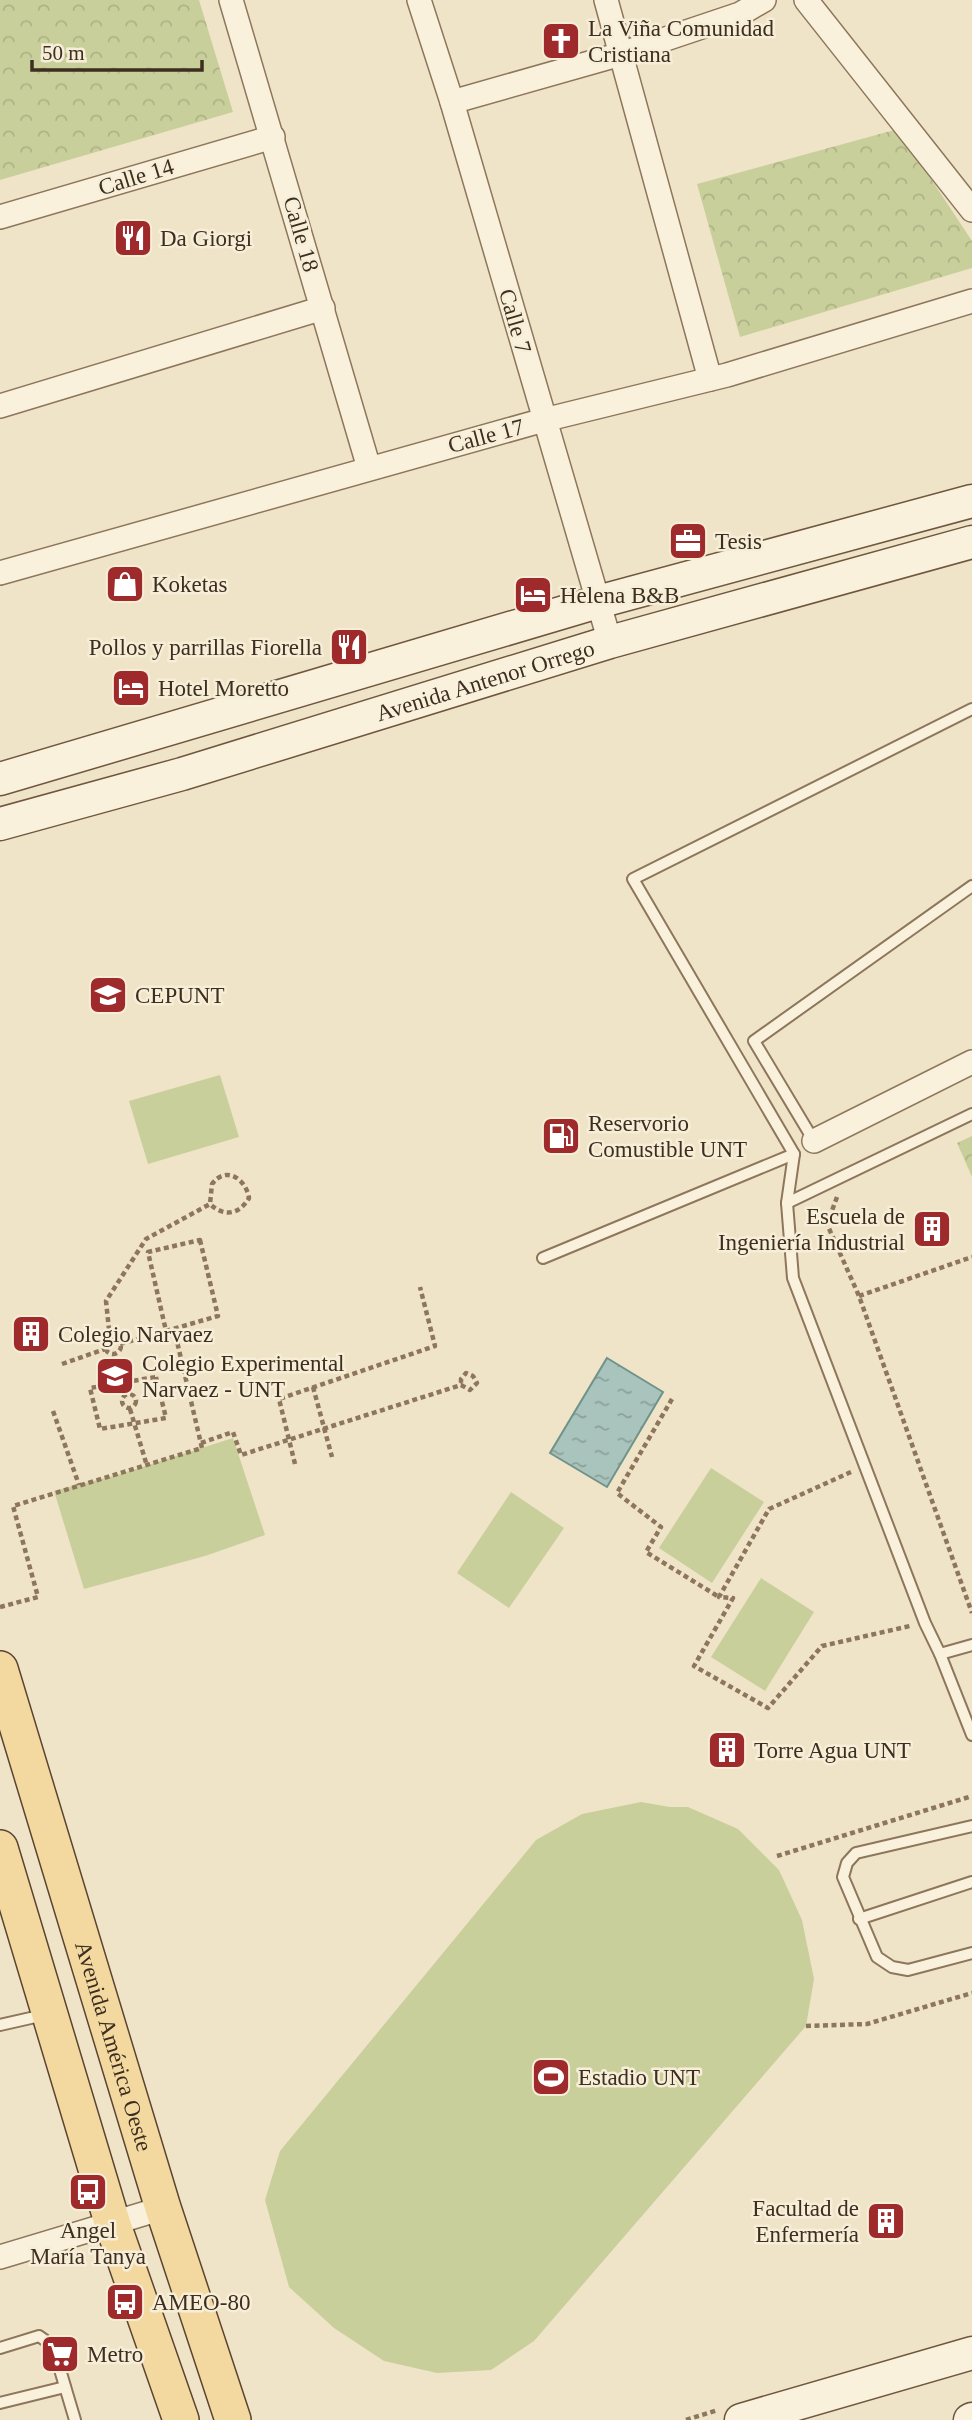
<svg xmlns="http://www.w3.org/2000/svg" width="972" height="2420" font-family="'Times New Roman',serif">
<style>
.park{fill:url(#park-crowns)}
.pitch{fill:#c9cf9b}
.water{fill:url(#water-ripples);stroke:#6f938a;stroke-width:2}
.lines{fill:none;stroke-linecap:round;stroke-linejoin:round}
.lane-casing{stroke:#8d765c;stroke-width:14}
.street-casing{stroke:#8d765c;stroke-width:26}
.secondary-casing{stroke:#6f573f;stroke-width:35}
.primary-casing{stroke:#5b4430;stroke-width:38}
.path{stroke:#8d765c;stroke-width:4.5;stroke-dasharray:5 3.5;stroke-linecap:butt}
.lane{stroke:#faf1dc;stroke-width:10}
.street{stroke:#faf1dc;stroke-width:23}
.secondary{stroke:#faf1dc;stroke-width:32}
.primary{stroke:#f3d9a0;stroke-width:35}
.labels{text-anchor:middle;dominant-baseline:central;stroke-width:5;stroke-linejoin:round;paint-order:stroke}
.poi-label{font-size:23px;fill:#3d2e20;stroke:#f7eed8;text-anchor:start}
.street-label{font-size:23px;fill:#3d2e20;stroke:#f7eed8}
</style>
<defs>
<pattern id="park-crowns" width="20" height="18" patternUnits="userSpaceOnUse" patternTransform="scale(1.75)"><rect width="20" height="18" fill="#c9cf9b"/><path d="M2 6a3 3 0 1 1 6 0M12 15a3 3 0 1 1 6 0" fill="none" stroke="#aeb285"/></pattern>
<pattern id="water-ripples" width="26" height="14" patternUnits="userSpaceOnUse" patternTransform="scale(1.75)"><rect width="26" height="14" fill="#a9c4bc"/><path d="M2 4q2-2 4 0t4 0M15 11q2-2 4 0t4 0" fill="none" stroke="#8ba098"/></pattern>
</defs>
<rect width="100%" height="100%" fill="#f0e4c8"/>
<g class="park">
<polygon points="0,0 199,0 233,112 0,180"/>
<polygon points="898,129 972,241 972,268 740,337 697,184"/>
<polygon points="972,1136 972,1177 957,1143"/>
</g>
<g class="pitch">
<polygon points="220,1075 239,1137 148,1164 129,1101"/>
<polygon points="233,1438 265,1535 205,1556 84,1589 54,1491 117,1475"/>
<polygon points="711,1468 764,1502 712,1583 659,1548"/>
<polygon points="511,1492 564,1528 509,1608 457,1573"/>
<polygon points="761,1578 814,1612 765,1691 711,1657"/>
<polygon points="641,1802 670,1807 688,1807 738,1829 779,1870 802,1920 814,1979 806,2026 534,2341 491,2370 437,2373 384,2361 334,2328 289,2287 265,2200 280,2151 536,1840 582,1814"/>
</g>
<polygon class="water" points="607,1358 663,1392 607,1487 550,1453"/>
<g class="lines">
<g class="lane-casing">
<g id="lane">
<polyline points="972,709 633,879 794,1154 787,1203 793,1278 925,1623 940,1654 972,1735"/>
<polyline points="814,1141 754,1041 972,886"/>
<polyline points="787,1203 972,1114"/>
<polyline points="543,1258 794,1154"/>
<polyline points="940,1654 972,1645"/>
<polyline points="972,1826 856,1853 847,1863 843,1877 877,1957 892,1967 908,1970 972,1953"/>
<polyline points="859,1919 972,1882"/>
<polyline points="0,2025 44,2015"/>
<polyline points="0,2348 39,2336 53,2346 75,2420"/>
<polyline points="0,2403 65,2387"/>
</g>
</g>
<g class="street-casing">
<g id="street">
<polyline points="231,0 369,468"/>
<polyline points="419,0 452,102 610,642"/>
<polyline points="606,0 710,379"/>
<polyline points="806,0 972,210"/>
<polyline points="452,102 621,54 740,14 764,0"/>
<polyline points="0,217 273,137"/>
<polyline points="0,406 323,308"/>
<polyline points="0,573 544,420 727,375 972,301"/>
<polyline points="814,1141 972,1062"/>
<polyline points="0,2257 163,2208"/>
</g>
</g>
<g class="secondary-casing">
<g id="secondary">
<polyline points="0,779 598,602 972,501"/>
<path id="s1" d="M0 824 182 774 610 642 972 542"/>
<polyline points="741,2420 972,2353"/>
<polyline points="970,2420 972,2419"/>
</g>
</g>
<g class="primary-casing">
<g id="primary">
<path id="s2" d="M0 1669 163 2208 233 2420"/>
<polyline points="0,1848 113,2225 181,2420"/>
</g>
</g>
<g class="path">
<polyline points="837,1197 827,1224 859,1296 972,1613"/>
<polygon points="200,1240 218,1316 166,1331 148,1252"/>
<polyline points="859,1296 972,1257"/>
<circle cx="113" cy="1346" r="8"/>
<path d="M110 1339 106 1301 146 1239 210 1204C224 1217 239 1215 249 1198 246 1179 226 1165 212 1184L210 1204"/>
<polyline points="120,1344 166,1331"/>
<polyline points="62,1364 105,1349"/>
<polygon points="156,1377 166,1418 100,1429 90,1388"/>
<polyline points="313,1387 332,1457"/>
<circle cx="129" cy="1401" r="7"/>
<polyline points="672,1399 617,1493 661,1527 646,1552 719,1597"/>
<polyline points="130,1409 147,1466"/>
<polyline points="53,1411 79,1485"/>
<polyline points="201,1443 233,1432 241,1455 461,1385 470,1390 477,1383 473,1376 466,1373 461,1379 461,1385"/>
<polyline points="295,1464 279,1399 435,1346 420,1287"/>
<polyline points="851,1472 769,1509 719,1597 733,1598 694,1666 768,1708 822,1646 910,1626"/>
<polyline points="0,1607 38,1597 13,1506 202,1448 175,1333"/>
<polyline points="777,1856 972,1796"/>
<polyline points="806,2026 867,2024 972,1993"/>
<polyline points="686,2420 718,2410"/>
</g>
<use href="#lane" class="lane"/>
<use href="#street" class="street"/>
<use href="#secondary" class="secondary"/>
<use href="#primary" class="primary"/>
</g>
<defs>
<g id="church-square" transform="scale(2.0125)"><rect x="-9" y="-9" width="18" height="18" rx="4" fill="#9e2a2b" stroke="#f7eed8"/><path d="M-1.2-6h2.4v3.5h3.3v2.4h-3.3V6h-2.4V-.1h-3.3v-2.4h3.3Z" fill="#fff"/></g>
<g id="restaurant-square" transform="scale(2.0125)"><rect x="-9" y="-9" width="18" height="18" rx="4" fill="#9e2a2b" stroke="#f7eed8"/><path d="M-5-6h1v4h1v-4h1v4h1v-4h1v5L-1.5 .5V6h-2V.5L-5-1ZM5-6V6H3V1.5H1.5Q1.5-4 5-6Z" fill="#fff"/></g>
<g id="office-square" transform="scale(2.0125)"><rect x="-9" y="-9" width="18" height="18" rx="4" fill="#9e2a2b" stroke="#f7eed8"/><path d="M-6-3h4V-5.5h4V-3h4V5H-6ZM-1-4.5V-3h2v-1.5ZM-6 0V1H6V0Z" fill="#fff"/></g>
<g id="shop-square" transform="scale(2.0125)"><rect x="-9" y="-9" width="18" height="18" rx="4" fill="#9e2a2b" stroke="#f7eed8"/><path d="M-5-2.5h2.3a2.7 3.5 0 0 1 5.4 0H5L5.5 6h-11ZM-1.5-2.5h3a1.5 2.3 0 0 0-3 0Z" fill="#fff"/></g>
<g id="hotel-square" transform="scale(2.0125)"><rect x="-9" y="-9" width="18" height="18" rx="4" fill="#9e2a2b" stroke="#f7eed8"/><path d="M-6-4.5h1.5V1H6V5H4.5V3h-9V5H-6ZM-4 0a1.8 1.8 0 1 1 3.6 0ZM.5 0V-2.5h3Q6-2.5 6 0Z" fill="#fff"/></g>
<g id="university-square" transform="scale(2.0125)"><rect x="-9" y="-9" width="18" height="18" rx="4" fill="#9e2a2b" stroke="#f7eed8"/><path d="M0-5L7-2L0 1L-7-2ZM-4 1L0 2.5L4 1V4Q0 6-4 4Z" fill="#fff"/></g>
<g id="fuel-square" transform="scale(2.0125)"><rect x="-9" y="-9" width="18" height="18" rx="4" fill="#9e2a2b" stroke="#f7eed8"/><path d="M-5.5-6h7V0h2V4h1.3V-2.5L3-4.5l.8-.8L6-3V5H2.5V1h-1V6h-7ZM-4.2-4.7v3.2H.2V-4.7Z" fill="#fff"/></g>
<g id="building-square" transform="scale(2.0125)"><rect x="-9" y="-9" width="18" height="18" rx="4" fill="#9e2a2b" stroke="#f7eed8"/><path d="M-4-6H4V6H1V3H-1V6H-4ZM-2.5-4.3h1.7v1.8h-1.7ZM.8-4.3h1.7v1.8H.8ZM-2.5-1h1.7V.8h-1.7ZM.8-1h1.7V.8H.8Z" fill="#fff"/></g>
<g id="school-square" transform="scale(2.0125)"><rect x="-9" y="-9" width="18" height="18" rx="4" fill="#9e2a2b" stroke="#f7eed8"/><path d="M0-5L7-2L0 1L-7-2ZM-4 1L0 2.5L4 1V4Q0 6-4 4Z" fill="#fff"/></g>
<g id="stadium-square" transform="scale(2.0125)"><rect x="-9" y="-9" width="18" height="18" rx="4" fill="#9e2a2b" stroke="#f7eed8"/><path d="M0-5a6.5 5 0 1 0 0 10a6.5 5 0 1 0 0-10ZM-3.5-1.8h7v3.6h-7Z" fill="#fff"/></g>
<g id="bus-square" transform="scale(2.0125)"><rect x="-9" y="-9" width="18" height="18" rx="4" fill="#9e2a2b" stroke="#f7eed8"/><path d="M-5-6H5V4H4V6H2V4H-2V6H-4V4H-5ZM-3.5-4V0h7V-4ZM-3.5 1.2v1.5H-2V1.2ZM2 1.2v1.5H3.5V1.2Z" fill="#fff"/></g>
<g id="supermarket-square" transform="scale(2.0125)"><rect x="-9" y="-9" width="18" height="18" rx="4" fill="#9e2a2b" stroke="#f7eed8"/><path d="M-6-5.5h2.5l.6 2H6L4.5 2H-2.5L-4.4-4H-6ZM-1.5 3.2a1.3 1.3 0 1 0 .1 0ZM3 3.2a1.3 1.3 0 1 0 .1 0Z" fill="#fff"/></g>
</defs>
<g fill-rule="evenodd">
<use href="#church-square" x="561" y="41"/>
<use href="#restaurant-square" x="133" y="238"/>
<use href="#office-square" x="688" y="541"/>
<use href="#shop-square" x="125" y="584"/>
<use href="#hotel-square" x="533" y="595"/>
<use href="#restaurant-square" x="349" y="647"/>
<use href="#hotel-square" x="131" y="688"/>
<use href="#university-square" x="108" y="995"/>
<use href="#fuel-square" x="561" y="1136"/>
<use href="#building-square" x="932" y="1229"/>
<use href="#building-square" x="31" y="1334"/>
<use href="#school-square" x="115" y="1376"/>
<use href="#building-square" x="727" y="1750"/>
<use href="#stadium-square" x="551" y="2077"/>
<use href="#bus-square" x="88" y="2192"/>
<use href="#building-square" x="886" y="2221"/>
<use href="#bus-square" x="125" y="2302"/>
<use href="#supermarket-square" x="60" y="2354"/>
</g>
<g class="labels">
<g class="poi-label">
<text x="588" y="28">La Viña Comunidad<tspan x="588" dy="26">Cristiana</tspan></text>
<text x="160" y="238">Da Giorgi</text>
<text x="715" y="541">Tesis</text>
<text x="152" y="584">Koketas</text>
<text x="560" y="595">Helena B&amp;B</text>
<text x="322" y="647" text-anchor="end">Pollos y parrillas Fiorella</text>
<text x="158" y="688">Hotel Moretto</text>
<text x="135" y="995">CEPUNT</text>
<text x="588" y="1123">Reservorio<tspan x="588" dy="26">Comustible UNT</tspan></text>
<text x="905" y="1216" text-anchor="end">Escuela de<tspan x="905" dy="26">Ingeniería Industrial</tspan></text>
<text x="58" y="1334">Colegio Narvaez</text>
<text x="142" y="1363">Colegio Experimental<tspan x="142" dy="26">Narvaez - UNT</tspan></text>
<text x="754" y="1750">Torre Agua UNT</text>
<text x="578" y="2077">Estadio UNT</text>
<text x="859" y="2208" text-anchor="end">Facultad de<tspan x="859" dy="26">Enfermería</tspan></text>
<text x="88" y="2230" text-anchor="middle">Angel<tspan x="88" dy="26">María Tanya</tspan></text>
<text x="152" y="2302">AMEO-80</text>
<text x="87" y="2354">Metro</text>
</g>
<g class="street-label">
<text transform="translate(136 177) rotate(-17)">Calle 14</text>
<text transform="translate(301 234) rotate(74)">Calle 18</text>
<text transform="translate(515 321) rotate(74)">Calle 7</text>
<text transform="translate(486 436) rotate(-15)">Calle 17</text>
<text stroke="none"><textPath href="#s1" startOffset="506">Avenida Antenor Orrego</textPath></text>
<text stroke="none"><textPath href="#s2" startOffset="394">Avenida América Oeste</textPath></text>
</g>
</g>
<path d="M32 60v10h170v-10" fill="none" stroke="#3d2e20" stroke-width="3.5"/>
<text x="42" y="60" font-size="21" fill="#3d2e20" stroke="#f7eed8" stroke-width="5" paint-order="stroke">50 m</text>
</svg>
